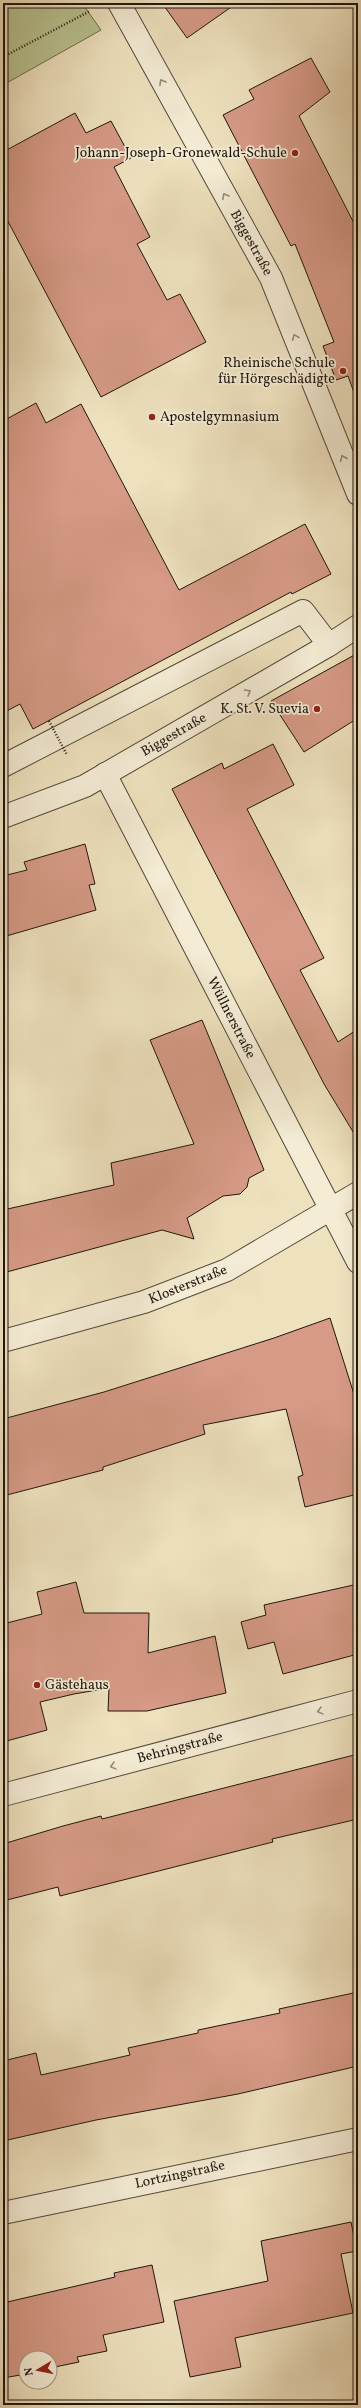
<svg xmlns="http://www.w3.org/2000/svg" width="361" height="2408" font-family="Vollkorn,serif">
<style>
.green{fill:#b9c391;stroke:#6c6c50}
.building{fill:#d69a86;stroke:#1f160e}
.lines{fill:none;stroke-linecap:round;stroke-linejoin:round}
.minor-casing{stroke:#53493a;stroke-width:24}
.path{stroke:#1f160e;stroke-width:2.5;stroke-dasharray:1 2;stroke-linecap:butt}
.minor{stroke:#f4ecd5;stroke-width:22}
.path-bridge{stroke:#1f160e;stroke-width:2.5;stroke-dasharray:1 2;stroke-linecap:butt}
.oneway{stroke:#948c7b}
.poi-dot{fill:#8f2418;stroke:#f4ecd5;stroke-width:1.5}
.labels{text-anchor:middle;dominant-baseline:central;stroke-width:3.5;stroke-linejoin:round;paint-order:stroke}
.poi-label{font-size:14px;fill:#1f160e;stroke:#f4ecd5;text-anchor:end}
.street-label{font-size:14px;fill:#1f160e;stroke:#f4ecd5}
</style>
<rect width="100%" height="100%" fill="#eee1be"/>
<filter id="stains"><feTurbulence type="fractalNoise" baseFrequency=".005" numOctaves="4"/><feColorMatrix values="0 0 0 0 .2 0 0 0 0 .09 0 0 0 0 .02 0 0 0 .5 -.17"/></filter>
<radialGradient id="worn" r=".72"><stop offset=".6" stop-color="#630" stop-opacity="0"/><stop offset="1" stop-color="#630" stop-opacity=".3"/></radialGradient>
<polygon class="green" points="3,3 82,3 101,30 3,85"/>
<g class="building">
<polygon points="162,3 237,3 187,38"/>
<polygon points="311,58 330,92 299,116 358,231 356,398 348,376 336,380 323,346 334,342 295,244 291,246 223,115 254,99 249,90"/>
<polygon points="75,113 86,133 111,121 131,158 114,167 150,237 137,244 167,300 180,294 206,342 101,397 3,212 3,152"/>
<polygon points="36,403 46,423 81,404 179,590 305,524 331,574 292,594 291,592 33,729 20,704 3,713 3,421"/>
<polygon points="358,653 358,718 304,752 271,701"/>
<polygon points="273,744 294,785 247,809 324,958 300,970 338,1042 358,1029 358,1140 324,1084 172,789 222,763 224,769"/>
<polygon points="85,844 95,884 89,885 96,910 3,937 3,876 27,870 24,862"/>
<polygon points="202,1020 264,1170 249,1178 247,1187 240,1194 223,1196 187,1218 194,1239 162,1230 3,1273 3,1210 114,1185 111,1163 194,1144 150,1040"/>
<polygon points="330,1318 358,1407 358,1494 305,1507 298,1477 303,1475 286,1409 203,1425 205,1434 103,1467 103,1470 3,1496 3,1419 104,1392 274,1338"/>
<polygon points="76,1582 84,1613 149,1613 148,1653 215,1636 226,1693 147,1711 108,1711 109,1688 74,1694 40,1702 47,1730 3,1742 3,1624 42,1614 37,1592"/>
<polygon points="358,1584 358,1654 283,1674 274,1642 248,1649 241,1622 266,1615 264,1605"/>
<polygon points="358,1754 358,1819 272,1839 273,1842 60,1896 58,1887 3,1901 3,1844 63,1826 101,1816 102,1819"/>
<polygon points="358,1992 358,2066 238,2094 96,2120 3,2141 3,2061 36,2053 41,2075 130,2055 128,2048 198,2033 198,2030 280,2013 279,2009"/>
<polygon points="351,2222 357,2251 341,2254 353,2313 235,2338 241,2367 190,2377 174,2301 268,2281 261,2241"/>
<polygon points="152,2265 164,2322 103,2335 107,2351 77,2357 79,2362 50,2368 50,2358 26,2358 26,2374 3,2378 3,2303 115,2277 114,2273"/>
</g>
<g class="lines">
<g class="minor-casing">
<g id="minor">
<polyline points="119,3 271,278 358,494"/>
<polyline points="3,766 303,611 329,645"/>
<polyline points="105,774 358,1262"/>
<polyline points="3,817 85,786 329,645 358,626"/>
<polyline points="3,1341 144,1302 227,1270 358,1193"/>
<polyline points="3,1795 358,1701"/>
<polyline points="3,2213 358,2139"/>
</g>
</g>
<polyline class="path" points="3,57 90,11"/>
<use href="#minor" class="minor"/>
<polyline class="path-bridge" points="49,721 67,755"/>
</g>
<defs><path id="oneway-chevron" d="M-2-3.5L2.5 0L-2 3.5" fill="none" stroke-width="1.6" stroke-linecap="round" stroke-linejoin="round"/></defs>
<g class="oneway">
<use href="#oneway-chevron" transform="translate(162 82) rotate(-119)"/>
<use href="#oneway-chevron" transform="translate(225 196) rotate(-119)"/>
<use href="#oneway-chevron" transform="translate(295 337) rotate(-112)"/>
<use href="#oneway-chevron" transform="translate(343 458) rotate(-112)"/>
<use href="#oneway-chevron" transform="translate(248 692) rotate(-30)"/>
<use href="#oneway-chevron" transform="translate(320 1711) rotate(165)"/>
<use href="#oneway-chevron" transform="translate(113 1766) rotate(165)"/>
</g>
<g class="poi-dot">
<circle cx="295" cy="153" r="4"/>
<circle cx="343" cy="371" r="4"/>
<circle cx="152" cy="417" r="4"/>
<circle cx="317" cy="709" r="4"/>
<circle cx="37" cy="1685" r="4"/>
</g>
<g class="labels">
<g class="poi-label">
<text x="287" y="153">Johann-Joseph-Gronewald-Schule</text>
<text x="335" y="363">Rheinische Schule<tspan x="335" dy="16">für Hörgeschädigte</tspan></text>
<text x="160" y="417" text-anchor="start">Apostelgymnasium</text>
<text x="309" y="709">K. St. V. Suevia</text>
<text x="45" y="1685" text-anchor="start">Gästehaus</text>
</g>
<g class="street-label">
<text transform="translate(251 243) rotate(61)">Biggestraße</text>
<text transform="translate(174 735) rotate(-30)">Biggestraße</text>
<text transform="translate(231 1018) rotate(63)">Wüllnerstraße</text>
<text transform="translate(188 1285) rotate(-22)">Klosterstraße</text>
<text transform="translate(180 1748) rotate(-15)">Behringstraße</text>
<text transform="translate(180 2175) rotate(-12)">Lortzingstraße</text>
</g>
</g>
<rect width="361" height="2408" fill="none" stroke="#eee1be" stroke-width="16"/>
<rect x="4" y="4" width="353" height="2400" fill="none" stroke="#1f160e" stroke-width="2"/>
<rect x="8" y="8" width="345" height="2392" fill="none" stroke="#1f160e"/>
<g transform="translate(38 2370) rotate(260)"><circle r="19" fill="#f4ecd5" stroke="#9f9685"/>
<path d="M0-3L7 15L0 10L-7 15Z" fill="#8f2418"/>
<text y="-6" font-size="11" font-weight="bold" text-anchor="middle" fill="#1f160e">N</text>
</g>
<rect width="100%" height="100%" filter="url(#stains)"/>
<rect width="100%" height="100%" fill="url(#worn)"/>
</svg>
